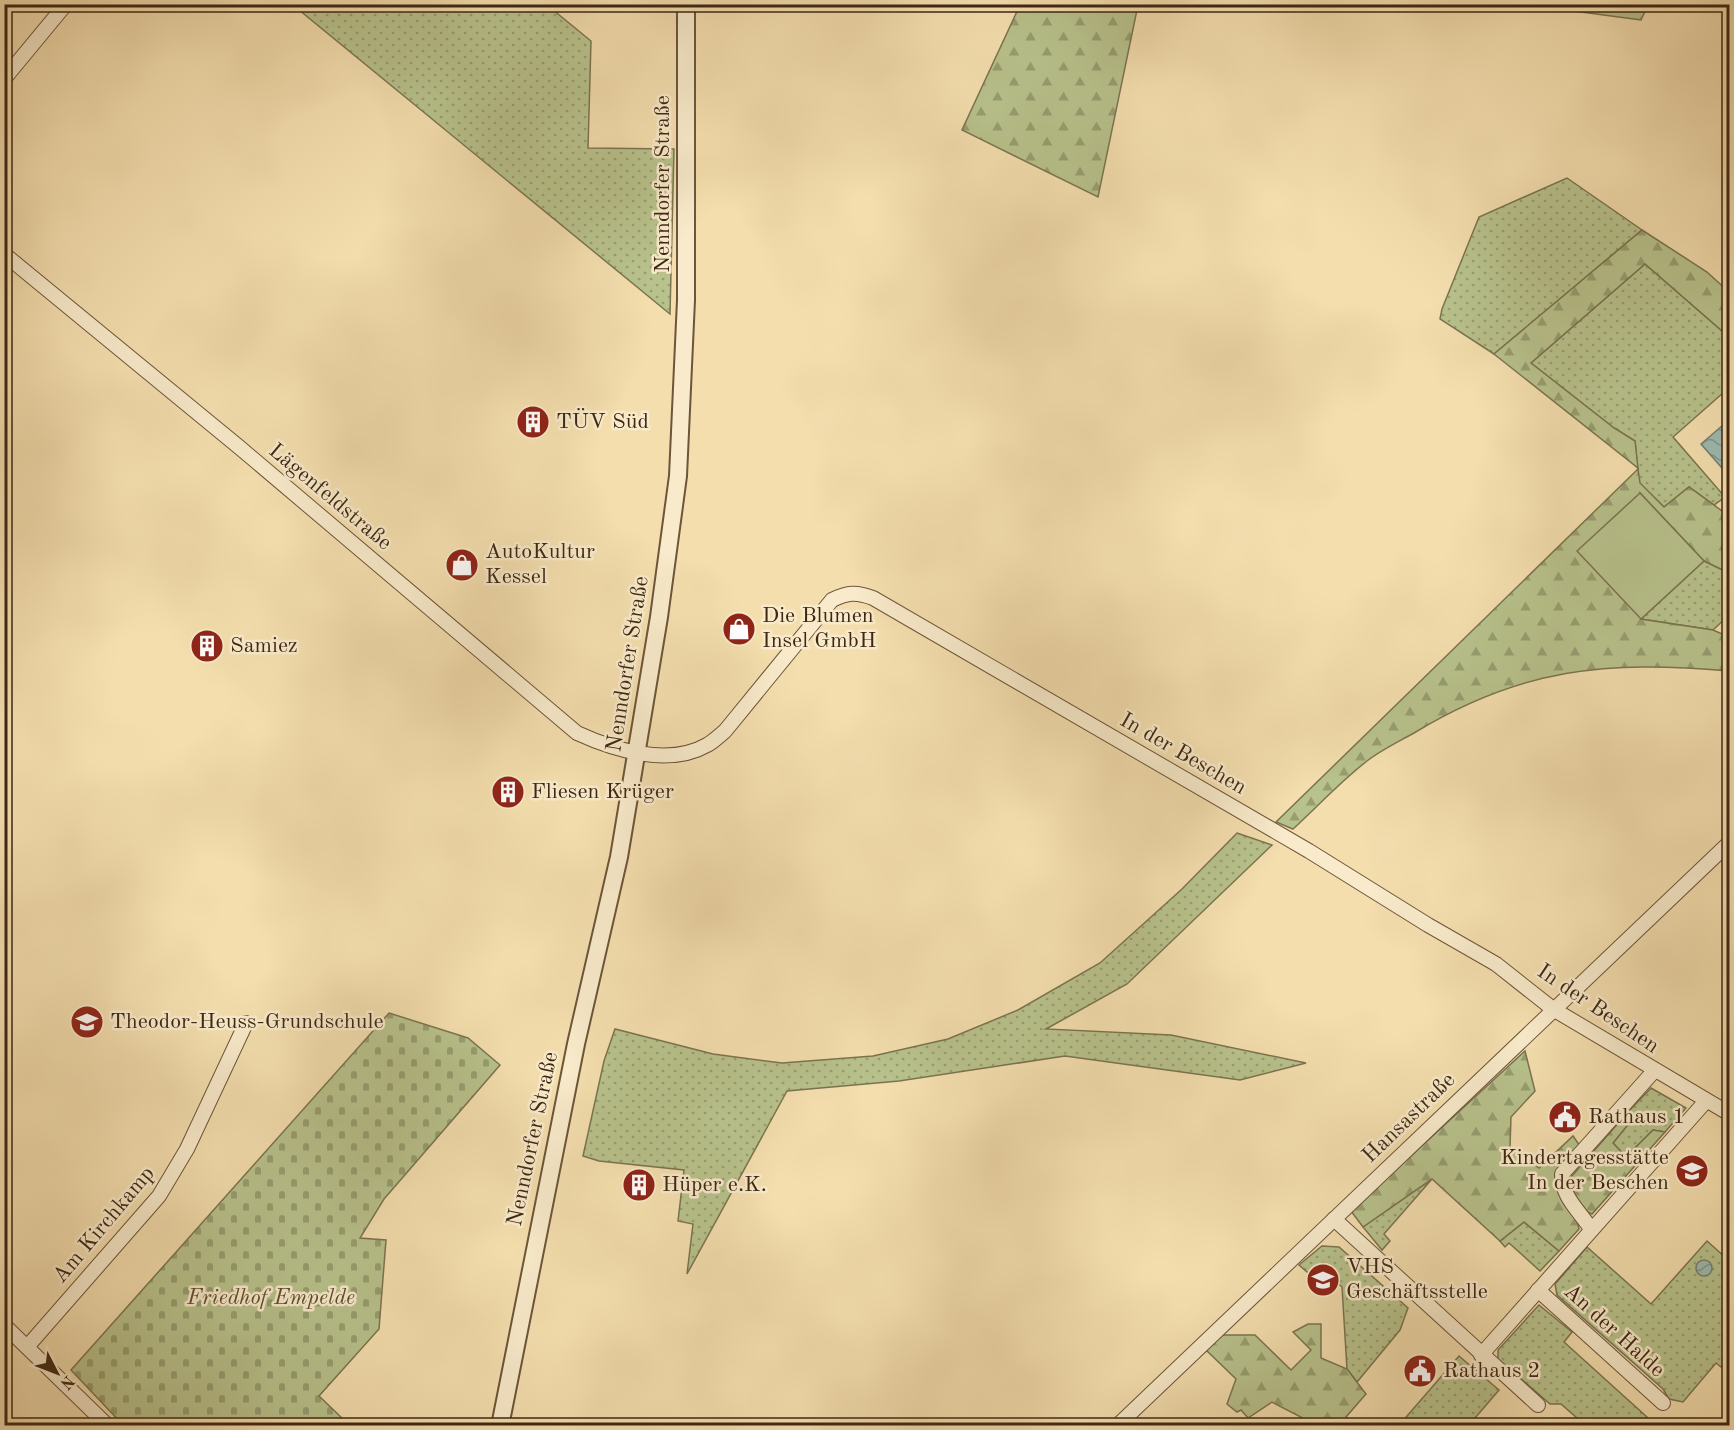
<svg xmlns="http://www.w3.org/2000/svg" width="1734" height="1430" font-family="'Old Standard TT',serif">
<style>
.grass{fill:url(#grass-dots);stroke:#7b7450;stroke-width:1.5}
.forest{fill:url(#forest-firs);stroke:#7b7450;stroke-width:1.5}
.cemetery{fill:url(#cemetery-stones);stroke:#7b7450;stroke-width:1.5}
.pitch{fill:#b8c28c;stroke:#7b7450;stroke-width:1.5}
.water{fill:url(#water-waves);stroke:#778072;stroke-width:1.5}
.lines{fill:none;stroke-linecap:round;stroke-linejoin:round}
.minor-casing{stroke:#6c553a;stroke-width:16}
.tertiary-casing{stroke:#6c553a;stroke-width:20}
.minor{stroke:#f8eaca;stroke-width:14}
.tertiary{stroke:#f8eaca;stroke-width:16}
.labels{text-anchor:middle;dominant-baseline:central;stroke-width:5;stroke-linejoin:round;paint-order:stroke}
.street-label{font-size:22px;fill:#3e2713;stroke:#f8eaca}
.poi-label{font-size:22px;fill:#3e2713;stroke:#f8eaca;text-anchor:start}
.park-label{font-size:22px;font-style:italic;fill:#5c4e31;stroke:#f8eaca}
</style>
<defs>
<pattern id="grass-dots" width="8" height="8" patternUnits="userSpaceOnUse" patternTransform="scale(1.5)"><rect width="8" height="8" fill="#b8c28c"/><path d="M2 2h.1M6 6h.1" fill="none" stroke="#979e71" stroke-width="1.8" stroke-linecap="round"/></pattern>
<pattern id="forest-firs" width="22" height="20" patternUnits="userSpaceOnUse" patternTransform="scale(1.5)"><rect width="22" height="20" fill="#b8c28c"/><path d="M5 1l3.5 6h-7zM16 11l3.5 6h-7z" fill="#979e71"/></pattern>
<pattern id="cemetery-stones" width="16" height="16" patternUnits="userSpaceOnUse" patternTransform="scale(1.5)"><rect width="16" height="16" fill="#b8c28c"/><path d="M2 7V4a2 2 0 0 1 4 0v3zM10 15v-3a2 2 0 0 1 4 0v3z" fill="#979e71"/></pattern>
<pattern id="water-waves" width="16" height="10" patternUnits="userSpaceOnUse" patternTransform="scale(1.5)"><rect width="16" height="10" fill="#9dbbb1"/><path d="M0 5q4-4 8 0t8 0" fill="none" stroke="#81988f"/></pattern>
</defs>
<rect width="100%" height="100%" fill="#f4deae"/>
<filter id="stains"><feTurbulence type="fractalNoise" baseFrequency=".00333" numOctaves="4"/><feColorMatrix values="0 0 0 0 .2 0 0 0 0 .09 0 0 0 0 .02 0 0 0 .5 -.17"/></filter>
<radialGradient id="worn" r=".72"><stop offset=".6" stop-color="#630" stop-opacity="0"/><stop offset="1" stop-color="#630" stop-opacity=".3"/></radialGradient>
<g class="grass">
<polygon points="293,5 547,5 591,41 588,148 674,149 670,314"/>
<polygon points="1567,178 1642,230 1494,354 1440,319 1442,309 1479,217"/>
<polygon points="1645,264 1729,337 1729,400 1723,393 1673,437 1725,497 1714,505 1689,487 1664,507 1639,483 1635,441 1614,428 1531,363"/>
<polygon points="1704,561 1729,573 1729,615 1713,630 1641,619"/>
<polygon points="1237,833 1272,845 1127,984 1046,1029 1171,1035 1306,1063 1240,1080 1065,1056 899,1081 787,1091 687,1274 693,1224 678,1221 684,1170 599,1161 583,1156 604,1061 615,1029 713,1054 782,1063 873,1056 948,1039 1018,1010 1100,963 1182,889"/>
<polygon points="1651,1088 1686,1108 1665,1132 1653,1130 1626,1157 1613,1143 1635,1116 1628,1112"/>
<polygon points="1432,1179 1384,1234 1390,1241 1382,1250 1363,1227"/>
<polygon points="1524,1222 1559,1251 1540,1271 1509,1243 1505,1247 1500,1241"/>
<polygon points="1707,1241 1726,1258 1729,1254 1729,1367 1725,1362 1721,1367 1716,1363 1683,1402 1669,1399 1663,1389 1557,1295 1555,1284 1587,1247 1651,1304"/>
<polygon points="1322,1246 1339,1247 1408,1308 1400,1330 1357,1382 1347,1369 1342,1287 1323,1270 1315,1279 1299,1265"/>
<polygon points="1539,1305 1572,1332 1564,1342 1647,1417 1640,1425 1585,1425 1561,1404 1550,1404 1498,1359 1498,1350"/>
<polygon points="1459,1356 1499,1390 1469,1425 1403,1425 1401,1423"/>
</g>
<g class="forest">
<polygon points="1020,5 1138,5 1098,197 962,130"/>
<polygon points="1528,5 1648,5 1641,20"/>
<polygon points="1642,230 1707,272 1729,292 1729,337 1645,264 1531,363 1614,428 1635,441 1638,468 1494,354"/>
<path d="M1638 469 1640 483 1664 507 1689 487 1729 516V573L1704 561 1640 493 1641 619 1713 630 1729 637V671C1607 660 1521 668 1414 733 1398 742 1381 750 1367 761 1341 781 1317 807 1293 829L1276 822Z"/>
<path d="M1525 1051 1535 1091 1511 1117 1510 1147 1539 1168 1573 1136 1580 1146 1556 1174C1556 1204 1575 1206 1579 1229L1559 1251 1524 1222 1500 1241 1432 1179 1363 1227 1351 1211Z"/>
<path d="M1628 1112 1635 1116 1613 1143 1626 1157 1653 1130 1665 1132 1592 1214C1576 1208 1570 1193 1571 1177Z"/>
<polygon points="1308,1324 1321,1324 1321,1358 1347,1369 1366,1394 1346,1417 1356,1425 1316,1425 1272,1402 1248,1418 1241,1410 1237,1412 1227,1404 1236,1379 1204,1348 1222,1335 1255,1335 1291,1370 1311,1350 1293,1332"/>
</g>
<polygon class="cemetery" points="389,1013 468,1038 500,1065 384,1199 360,1238 386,1240 379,1329 319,1396 343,1419 337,1426 123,1425 71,1370"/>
<polygon class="pitch" points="1640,493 1704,561 1641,619 1577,551"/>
<g class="water">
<polygon points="1729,420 1729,476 1701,444"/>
<circle cx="1704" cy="1268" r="8"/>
</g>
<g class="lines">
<g class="minor-casing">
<g id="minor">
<polyline points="4,79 66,4"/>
<path d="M4 254 239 447 577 733C614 750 669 767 707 745 713 742 719 736 725 731L832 600C848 592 857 592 873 598L1309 851 1428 925 1496 964 1553 1009 1730 1114"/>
<polyline points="1334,1219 1538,1405"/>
<path d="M1591 1229C1579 1210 1562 1198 1562 1174L1654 1071"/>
<polyline points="1538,1290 1663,1403"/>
<polyline points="4,1325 108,1426"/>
<polyline points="27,1347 159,1196 187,1149 246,1023"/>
<polyline points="1481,1355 1706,1101"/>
<polyline points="1117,1426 1730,842"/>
</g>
</g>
<g class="tertiary-casing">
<polyline id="tertiary" points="500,1426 576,1044 619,857 659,617 678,476 686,300 686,4"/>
</g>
<use href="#minor" class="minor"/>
<use href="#tertiary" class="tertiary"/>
</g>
<defs>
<g id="building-disc" transform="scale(1.725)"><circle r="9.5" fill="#8f2418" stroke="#f8eaca"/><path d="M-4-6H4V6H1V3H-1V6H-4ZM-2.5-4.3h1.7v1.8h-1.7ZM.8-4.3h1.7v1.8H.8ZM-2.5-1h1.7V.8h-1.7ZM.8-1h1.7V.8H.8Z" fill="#fff"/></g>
<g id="shop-disc" transform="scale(1.725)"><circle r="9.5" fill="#8f2418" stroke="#f8eaca"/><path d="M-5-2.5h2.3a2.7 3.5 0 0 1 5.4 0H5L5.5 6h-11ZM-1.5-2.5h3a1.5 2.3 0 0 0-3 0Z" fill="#fff"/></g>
<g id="school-disc" transform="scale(1.725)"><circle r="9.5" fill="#8f2418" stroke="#f8eaca"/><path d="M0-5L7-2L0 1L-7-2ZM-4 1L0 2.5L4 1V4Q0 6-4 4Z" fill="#fff"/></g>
<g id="civic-disc" transform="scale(1.725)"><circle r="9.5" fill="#8f2418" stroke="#f8eaca"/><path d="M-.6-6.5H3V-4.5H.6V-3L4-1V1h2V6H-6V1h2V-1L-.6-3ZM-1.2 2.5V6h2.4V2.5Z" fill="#fff"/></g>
<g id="university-disc" transform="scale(1.725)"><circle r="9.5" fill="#8f2418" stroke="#f8eaca"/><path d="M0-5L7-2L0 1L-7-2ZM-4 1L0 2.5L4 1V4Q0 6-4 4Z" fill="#fff"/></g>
</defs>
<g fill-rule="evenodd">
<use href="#building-disc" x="533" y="422"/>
<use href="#shop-disc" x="462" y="565"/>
<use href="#shop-disc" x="739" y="629"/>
<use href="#building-disc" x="207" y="646"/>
<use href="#building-disc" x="508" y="792"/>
<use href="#school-disc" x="87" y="1022"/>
<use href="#civic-disc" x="1565" y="1117"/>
<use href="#school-disc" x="1692" y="1171"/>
<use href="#building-disc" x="639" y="1185"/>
<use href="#university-disc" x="1323" y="1280"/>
<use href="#civic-disc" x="1420" y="1371"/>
</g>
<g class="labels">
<g class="street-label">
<text transform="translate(663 184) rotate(-90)">Nenndorfer Straße</text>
<text transform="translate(330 497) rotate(40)">Lägenfeldstraße</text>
<text transform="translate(628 664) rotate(-81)">Nenndorfer Straße</text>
<text transform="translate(1183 754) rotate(30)">In der Beschen</text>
<text transform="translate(1598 1009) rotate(34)">In der Beschen</text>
<text transform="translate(1409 1118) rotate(-44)">Hansastraße</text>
<text transform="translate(533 1139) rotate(-78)">Nenndorfer Straße</text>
<text transform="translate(104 1225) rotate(-50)">Am Kirchkamp</text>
<text transform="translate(1614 1331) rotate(42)">An der Halde</text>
</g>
<g class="poi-label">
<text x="556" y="422">TÜV Süd</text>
<text x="485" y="552">AutoKultur<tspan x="485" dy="25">Kessel</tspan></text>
<text x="762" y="616">Die Blumen<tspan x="762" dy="25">Insel GmbH</tspan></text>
<text x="230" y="646">Samiez</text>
<text x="531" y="792">Fliesen Krüger</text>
<text x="110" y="1022">Theodor-Heuss-Grundschule</text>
<text x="1588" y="1117">Rathaus 1</text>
<text x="1669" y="1158" text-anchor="end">Kindertagesstätte<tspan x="1669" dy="25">In der Beschen</tspan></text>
<text x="662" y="1185">Hüper e.K.</text>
<text x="1346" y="1267">VHS<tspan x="1346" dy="25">Geschäftsstelle</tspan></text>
<text x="1443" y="1371">Rathaus 2</text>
</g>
<g class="park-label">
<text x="271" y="1298">Friedhof Empelde</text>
</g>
</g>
<rect width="1734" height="1430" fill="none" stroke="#f4deae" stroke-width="24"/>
<rect x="6" y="6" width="1722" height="1418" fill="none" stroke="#3e2713" stroke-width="3"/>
<rect x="12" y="12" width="1710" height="1406" fill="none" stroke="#3e2713" stroke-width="1.5"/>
<g transform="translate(57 1373) rotate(132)" stroke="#f8eaca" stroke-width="4.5" paint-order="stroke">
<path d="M0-4.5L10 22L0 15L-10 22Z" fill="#3e2713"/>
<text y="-9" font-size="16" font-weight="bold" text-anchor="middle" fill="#3e2713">N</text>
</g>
<rect width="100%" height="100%" filter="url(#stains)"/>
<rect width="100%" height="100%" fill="url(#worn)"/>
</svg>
